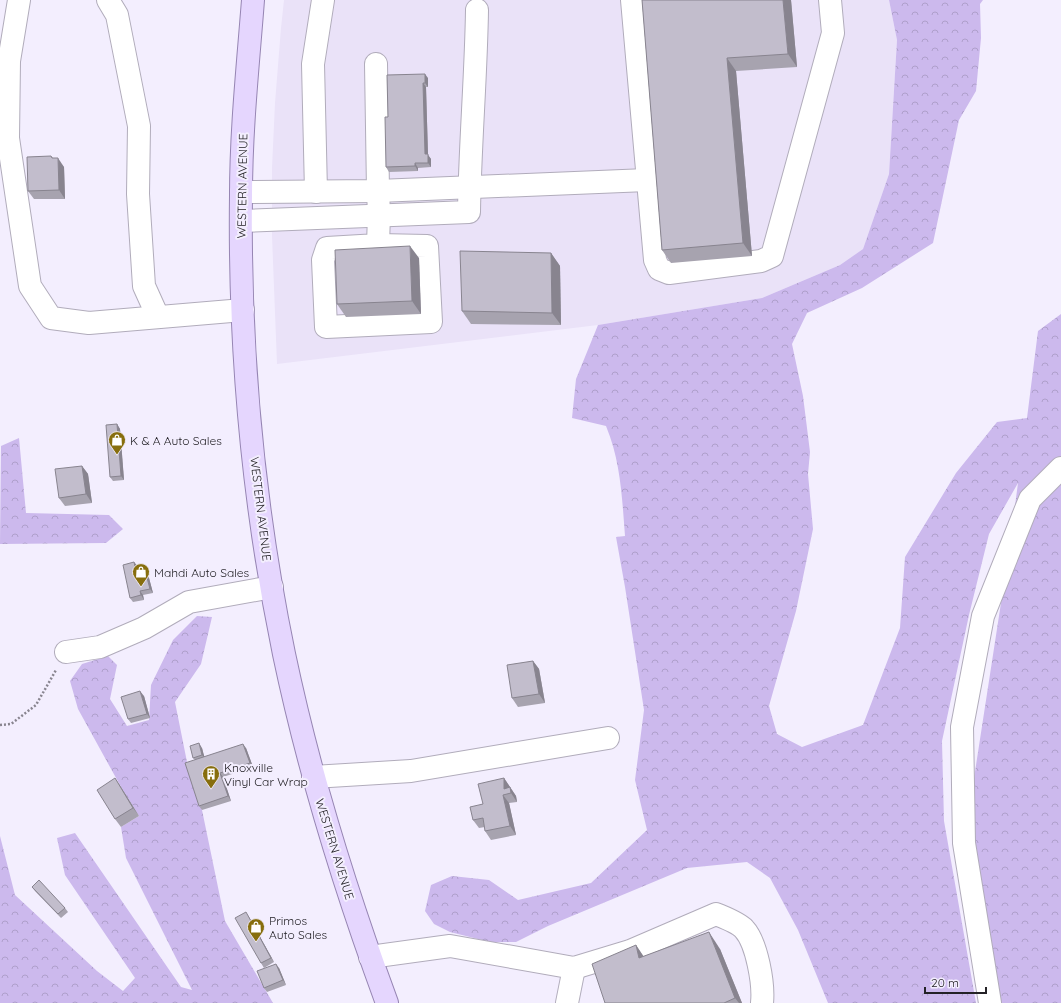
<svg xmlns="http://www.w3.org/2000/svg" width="1061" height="1003" font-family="Quicksand,sans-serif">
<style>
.built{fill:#eae2f8}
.forest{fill:url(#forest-crowns)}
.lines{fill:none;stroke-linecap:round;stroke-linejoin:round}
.minor-casing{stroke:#b1acbb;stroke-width:24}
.major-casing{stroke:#9685b3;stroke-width:24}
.path{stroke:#88848f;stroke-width:2.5;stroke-dasharray:2 2;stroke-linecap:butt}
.minor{stroke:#fff;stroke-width:22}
.major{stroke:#e5d6fe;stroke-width:22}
.wall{fill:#a7a3af}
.shaded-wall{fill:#88848f}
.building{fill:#c2bdcc;stroke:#88848f}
.labels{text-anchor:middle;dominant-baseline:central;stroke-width:4;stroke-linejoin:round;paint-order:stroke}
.street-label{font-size:12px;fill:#242227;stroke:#f3eefe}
.poi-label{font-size:12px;fill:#242227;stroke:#f3eefe;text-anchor:start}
</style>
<defs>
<pattern id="forest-crowns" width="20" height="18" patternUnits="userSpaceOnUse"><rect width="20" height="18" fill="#ccb9ed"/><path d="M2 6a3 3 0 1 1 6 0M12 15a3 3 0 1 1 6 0" fill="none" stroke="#af9fcb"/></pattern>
</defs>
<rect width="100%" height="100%" fill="#f3eefe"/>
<polygon class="built" points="284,0 889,0 897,40 889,174 863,249 840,265 762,298 598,325 277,364 272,236 272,168 275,103 281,28"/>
<g class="forest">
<path d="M889 0H983L980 4 981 38 976 91 959 120 933 243 862 288 807 313 792 344 803 396 810 452 808 474 813 529 796 611 769 706 777 734 802 747 863 725 900 628 905 557 956 473 997 422 1027 418 1038 331 1061 314V1003H990L964 843 1009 551 1018 483 989 534 969 615 942 741 944 821 976 1003H828L798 930 770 878 747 862 687 868 548 926 516 942H490L450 932 434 924 425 911 431 885 452 876 489 880 518 900 591 883 647 830 635 780 644 710 625 587 616 537 625 536C622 498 621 462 606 426L572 418 576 379 598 325 762 298 840 265 863 249 889 174 897 40Z"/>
<polygon points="19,438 26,513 109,515 123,529 106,543 0,544 1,446"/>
<polygon points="197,616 212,617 201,664 175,702 188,767 202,810 225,921 273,1003 0,1003 0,836 15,895 97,971 123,991 135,978 65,875 57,838 75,833 181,987 192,990 126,858 121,827 139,816 121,787 78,709 70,681 82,664 108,656 117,665 110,699 127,726 149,720 151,685 173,640"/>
</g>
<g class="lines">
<g class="minor-casing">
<g id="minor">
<polyline points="19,0 9,61 8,138 30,286 51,318 89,323 243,310"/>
<polyline points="108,0 117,15 139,126 138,194 144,286 158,317"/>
<polyline points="632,0 655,260 659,269 669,273 761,261 772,256 833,33 830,0"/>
<polyline points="376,64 378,191 379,214 378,245 327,248 323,260 326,327 431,322 427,246 378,245"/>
<polyline points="241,192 378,191 647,180"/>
<polyline points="316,192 313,64 323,0"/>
<path d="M241 221 469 212C470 144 476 77 477 10"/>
<polyline points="66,652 100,647 144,628 189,602 272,587"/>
<polyline points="313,777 411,771 608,738"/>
<path d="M370 957 450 946 574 968 630 951 716 914C723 917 739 923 744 929 757 943 764 984 762 1003"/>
<polyline points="567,1003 574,968"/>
<polyline points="990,1003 964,843 962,727 983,616 1030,499 1061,468"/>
</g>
</g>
<g class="major-casing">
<path id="major" d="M253 0C248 65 241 130 241 195 239 347 253 504 284 654 309 773 345 889 387 1003"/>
</g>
<polyline class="path" points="0,725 11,724 36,705 56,670"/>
<use href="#minor" class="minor"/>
<use href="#major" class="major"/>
</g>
<g class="wall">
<polygon points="642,0 791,0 797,67 736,71 752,256 671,263 662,250"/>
<polygon points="428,78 428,87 426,87 428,155 431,159 431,167 418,168 418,171 389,172 386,167 388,117"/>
<polygon points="51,156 53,158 64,167 65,199 34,199 28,191"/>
<polygon points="551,253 560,266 561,325 471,324 462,311"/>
<polygon points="419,258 421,314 346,317 337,304"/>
<polygon points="117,424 120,429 124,480 113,481 110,477"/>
<polygon points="82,466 88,474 92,503 65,506 59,498"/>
<polygon points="134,562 138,567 139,575 146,574 149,578 153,593 143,595 144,600 133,602 130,598"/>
<polygon points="533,661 539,669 545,703 518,707 512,698"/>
<polygon points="144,696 150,718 131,723 128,719"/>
<polygon points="202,748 204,757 246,748 253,767 223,777 231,801 202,810 199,806 195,760 193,758"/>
<polygon points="115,778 139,816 121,827 115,819"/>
<polygon points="504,778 516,796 517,802 509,803 516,835 491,840 485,831 485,827 479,828 473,820 483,804"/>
<polygon points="32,887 65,908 68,912 61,918 35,891"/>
<polygon points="249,917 274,962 264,968 261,963"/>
<polygon points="636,945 644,957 720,949 742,1003 605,1003"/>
<polygon points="279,968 286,985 267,992 264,988"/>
</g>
<g class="shaded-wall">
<polygon points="783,0 791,0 797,67 788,54"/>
<polygon points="727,58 736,71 752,256 743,243"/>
<polygon points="425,74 428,78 428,87 425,83"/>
<polygon points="423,83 426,87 428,155 431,159 431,167 428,163 425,154"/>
<polygon points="58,158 64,167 65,199 59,190"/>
<polygon points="415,163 418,168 418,171 415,166"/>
<polygon points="410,246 419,258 421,314 412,301"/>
<polygon points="551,253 560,266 561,325 552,313"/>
<polygon points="117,424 120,429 124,480 121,476"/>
<polygon points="82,466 88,474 92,503 86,494"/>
<polygon points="134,562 138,567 140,580 137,576"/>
<polygon points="146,574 149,578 153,593 150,589"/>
<polygon points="140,591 143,595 144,600 141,595"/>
<polygon points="533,661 539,669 545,703 539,694"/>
<polygon points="140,691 144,696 150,718 147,714"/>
<polygon points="199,743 202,748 205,759 202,755"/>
<polygon points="243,744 246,748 253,767 250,763"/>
<polygon points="220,773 223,777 231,801 228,796"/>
<polygon points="115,778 121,787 139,816 133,808"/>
<polygon points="504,778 510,787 510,793 504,789"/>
<polygon points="510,787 516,796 517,802 511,793"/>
<polygon points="503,795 509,803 516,835 510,826"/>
<polygon points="246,912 249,917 274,962 271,958"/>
<polygon points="709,932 720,949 742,1003 739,1003 735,998"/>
<polygon points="636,945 647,962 639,958"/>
<polygon points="276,964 279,968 286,985 283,980"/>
</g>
<g class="building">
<polygon points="642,0 783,0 788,54 727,58 743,243 662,250"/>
<polygon points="425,74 425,83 423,83 425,154 428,154 428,163 415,163 415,166 386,167 385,117 388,117 387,75"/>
<polygon points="51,156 52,158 58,158 59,190 28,191 27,157"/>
<polygon points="410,246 412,301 337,304 335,250"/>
<polygon points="460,251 551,253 552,313 462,311"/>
<polygon points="117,424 121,476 110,477 106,425"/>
<polygon points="82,466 86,494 59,498 55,469"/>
<polygon points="134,562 137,576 146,574 150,589 140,591 141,595 130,598 123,565"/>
<polygon points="533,661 539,694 512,698 507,665"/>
<polygon points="140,691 147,714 128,719 121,697"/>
<polygon points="199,743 202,755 193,758 190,746"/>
<polygon points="243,744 250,763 220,773 228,796 199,806 185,763"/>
<polygon points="115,778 133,808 115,819 97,790"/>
<polygon points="504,778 504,789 510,787 511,793 503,795 510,826 485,831 483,818 473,820 470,807 483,804 478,784"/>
<polygon points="39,880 65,908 58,914 32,887"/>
<polygon points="246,912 271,958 261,963 235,918"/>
<polygon points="709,932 735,998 724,1003 605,1003 592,964 636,945 639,958"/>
<polygon points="276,964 283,980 264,988 257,971"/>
</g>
<defs>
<g id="shop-pin" transform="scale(0.9)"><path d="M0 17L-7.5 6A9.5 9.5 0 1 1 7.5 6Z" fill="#876e0d" stroke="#f3eefe"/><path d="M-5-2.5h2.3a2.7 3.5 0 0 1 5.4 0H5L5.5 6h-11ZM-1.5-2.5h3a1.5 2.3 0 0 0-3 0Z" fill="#fff"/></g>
<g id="building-pin" transform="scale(0.9)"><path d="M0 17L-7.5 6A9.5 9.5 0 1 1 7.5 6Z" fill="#876e0d" stroke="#f3eefe"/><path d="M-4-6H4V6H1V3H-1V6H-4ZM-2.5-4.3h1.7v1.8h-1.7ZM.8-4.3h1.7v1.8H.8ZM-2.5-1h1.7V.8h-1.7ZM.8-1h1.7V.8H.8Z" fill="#fff"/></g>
</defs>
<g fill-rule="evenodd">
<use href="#shop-pin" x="117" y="440"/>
<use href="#shop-pin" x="141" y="572"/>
<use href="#building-pin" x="211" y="774"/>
<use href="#shop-pin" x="256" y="927"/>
</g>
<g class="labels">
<g class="street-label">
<text transform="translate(242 186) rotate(-89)">WESTERN AVENUE</text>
<text transform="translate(261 509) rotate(83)">WESTERN AVENUE</text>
<text transform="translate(335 849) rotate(73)">WESTERN AVENUE</text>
</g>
<g class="poi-label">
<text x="130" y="440">K &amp; A Auto Sales</text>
<text x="154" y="572">Mahdi Auto Sales</text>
<text x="224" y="767">Knoxville<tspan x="224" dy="14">Vinyl Car Wrap</tspan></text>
<text x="269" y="920">Primos<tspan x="269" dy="14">Auto Sales</tspan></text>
</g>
</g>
<path d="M925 987v6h61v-6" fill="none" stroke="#242227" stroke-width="2"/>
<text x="931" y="987" font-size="12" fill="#242227" stroke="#f3eefe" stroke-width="3" paint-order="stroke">20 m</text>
</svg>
